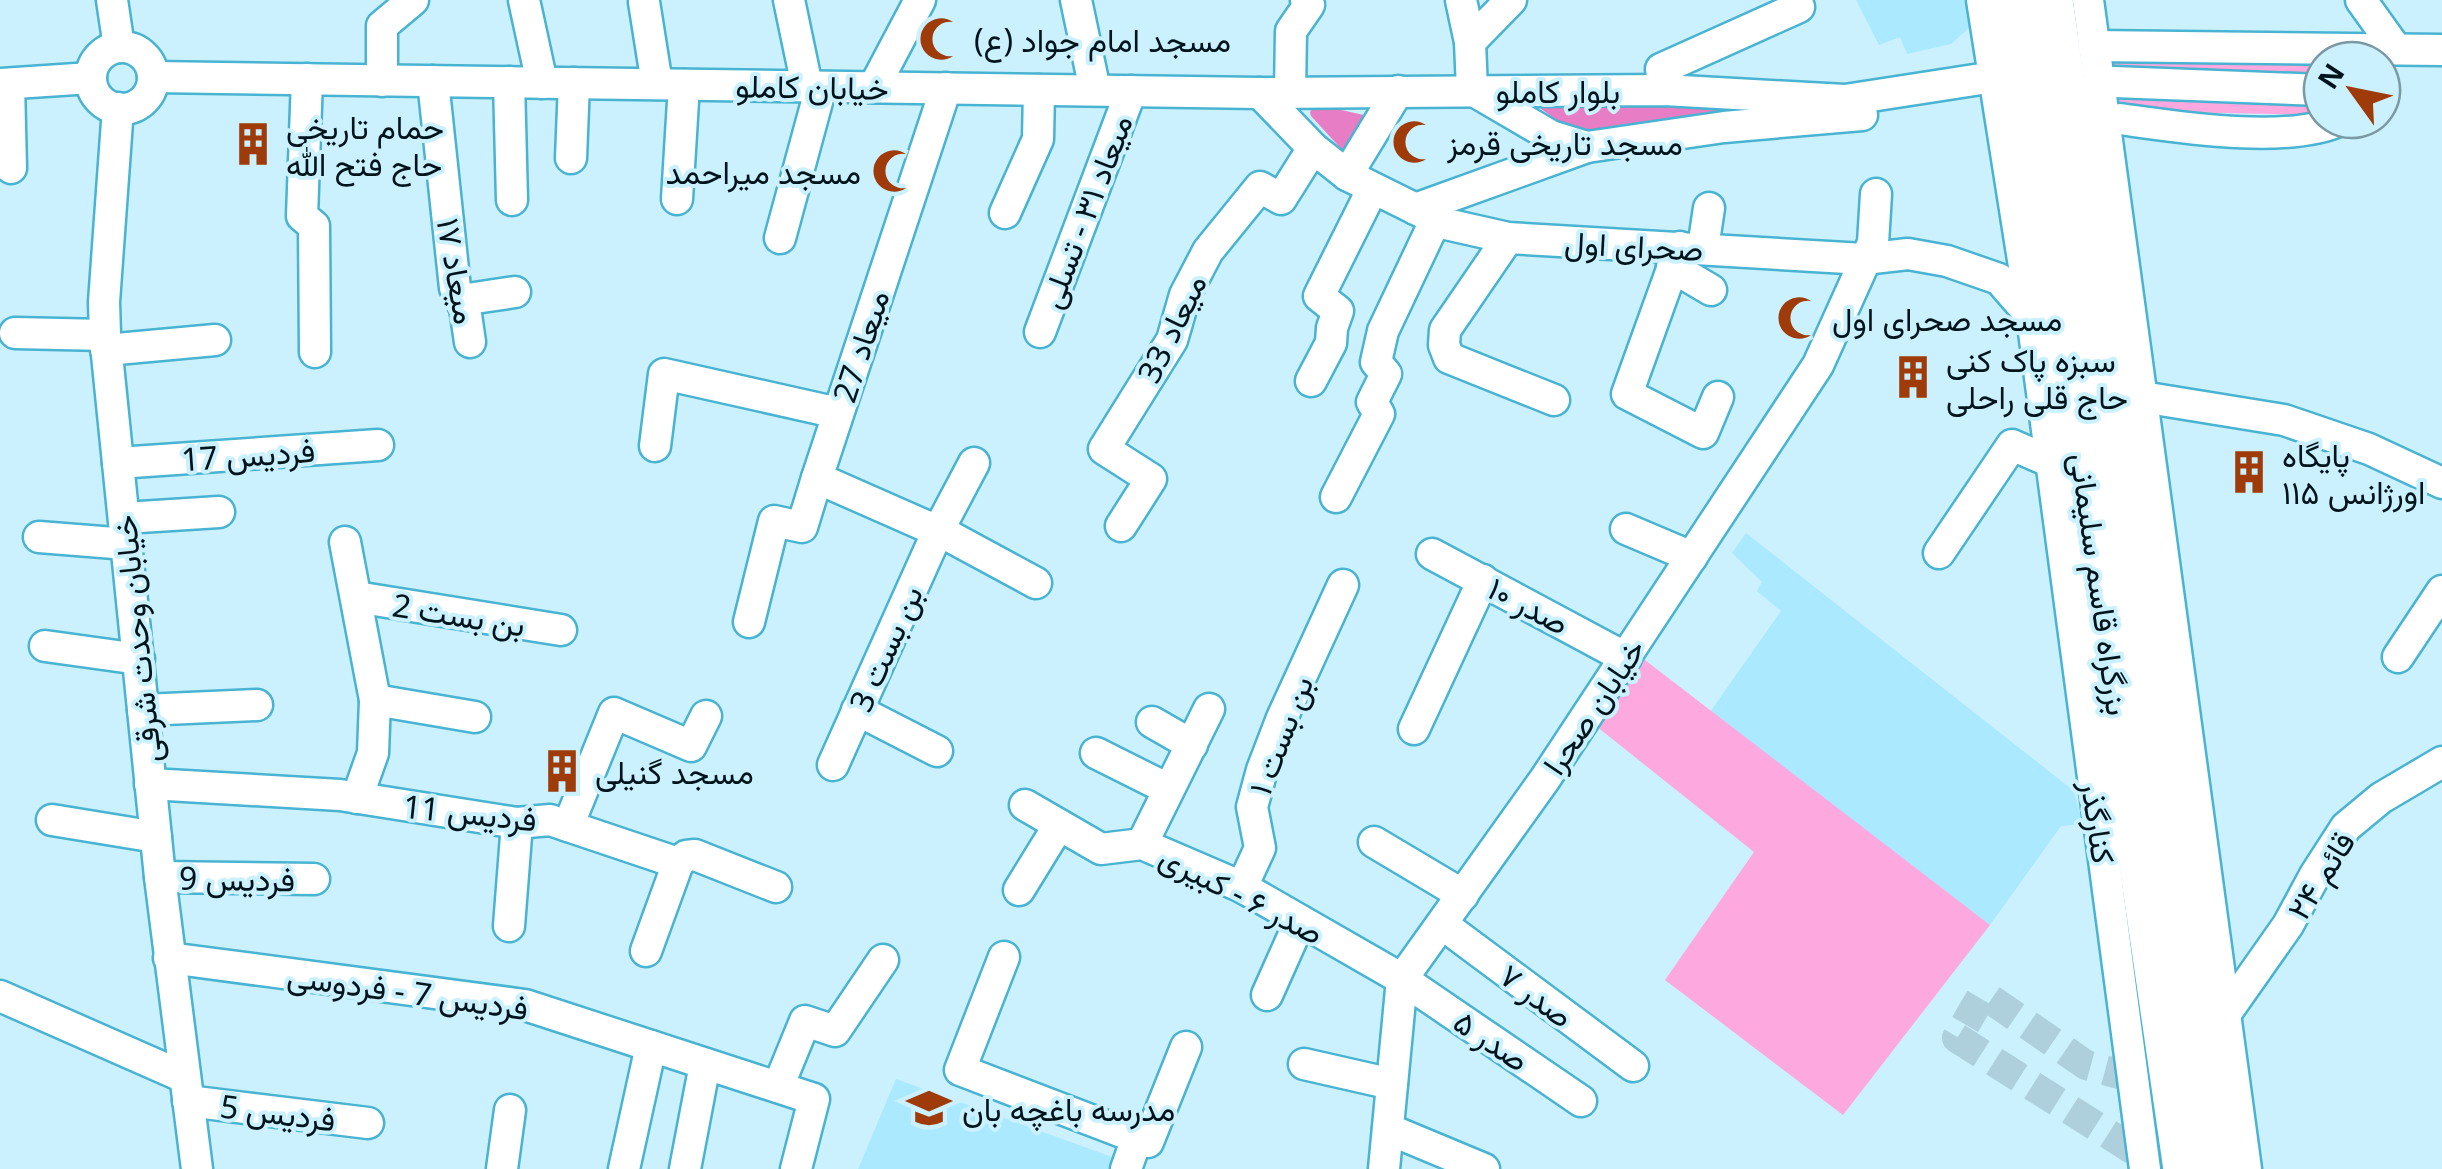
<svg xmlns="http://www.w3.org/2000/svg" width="2442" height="1169" font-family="'Noto Sans',Vazirmatn,sans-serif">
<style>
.built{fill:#aae9ff}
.green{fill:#fda8df}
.forest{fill:#e77dc4}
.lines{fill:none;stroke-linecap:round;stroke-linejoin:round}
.minor-tunnel{stroke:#add0dc;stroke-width:30;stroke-dasharray:30 15;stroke-linecap:butt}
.minor-casing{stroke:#49b3d2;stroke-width:35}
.highway-casing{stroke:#49b3d2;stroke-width:50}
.minor{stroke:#fff;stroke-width:30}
.highway{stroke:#fff;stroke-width:45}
.labels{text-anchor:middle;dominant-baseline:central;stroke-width:8;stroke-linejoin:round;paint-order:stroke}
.poi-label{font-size:32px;fill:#00141b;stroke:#cbf1fe;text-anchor:start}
.street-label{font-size:32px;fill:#00141b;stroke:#cbf1fe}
</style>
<rect width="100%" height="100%" fill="#cbf1fe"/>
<g class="built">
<polygon points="1856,0 1964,0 1969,28 1951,44 1907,54 1900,37 1879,45"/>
<polygon points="1746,533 2074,791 2083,824 2061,826 1990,925 1710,712 1781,611 1757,591 1762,582 1732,553"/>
<polygon points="896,1079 1112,1157 1108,1169 858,1169"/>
</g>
<g class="green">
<polygon points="2127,55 2316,58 2322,64 2322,76 2111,79 2111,64"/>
<polygon points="2114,90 2322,96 2322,115 2116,111"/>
<polygon points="1641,657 1990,925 1843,1115 1665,980 1754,852 1596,726"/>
</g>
<g class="forest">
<polygon points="1580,101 1806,107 1580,137 1537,106"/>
<polygon points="1315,104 1368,116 1345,153 1311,116 1310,112"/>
</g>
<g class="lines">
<polyline class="minor-tunnel" points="2134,1078 2086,1065 1983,994 1957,1038 2143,1156"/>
<g class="minor-casing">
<g id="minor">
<polyline points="112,0 119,47"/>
<polyline points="524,0 542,83"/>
<polyline points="789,0 807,86"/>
<polyline points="1076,0 1095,90"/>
<polyline points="1461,0 1470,42 1472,90"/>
<polyline points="1982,0 2032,317 2145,1169"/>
<polyline points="2088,0 2246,1169"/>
<polyline points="2361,0 2396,49"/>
<polyline points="644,2 657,84"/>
<polyline points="1470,42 1511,0"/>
<polyline points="2094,46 2442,50"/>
<circle cx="122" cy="78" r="31"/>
<polyline points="153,77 1260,93 1664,90 1845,100 1981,79"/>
<polyline points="307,79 302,216 314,226 315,352"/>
<polyline points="382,81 382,26 413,0"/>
<polyline points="433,81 455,288 465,308 470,342"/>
<polyline points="509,82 512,200"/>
<polyline points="2114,82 2322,90"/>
<polyline points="0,84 91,78"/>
<polyline points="9,84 11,168"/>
<polyline points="874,87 920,0"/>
<polyline points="946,88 817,478 951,537 1036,583"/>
<polyline points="1664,90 1661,69 1799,7 1795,0"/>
<polyline points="1474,91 1551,136 1587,147 1724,127 1862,115"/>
<polyline points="1290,92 1291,31 1309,5 1306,0"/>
<polyline points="1260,93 1313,148 1347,175 1446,224 1508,238 1864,259 1908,254 1947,261 1999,279 2032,317"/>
<polyline points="118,108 104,302 105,335 160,877 197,1169"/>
<path d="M2120 119C2178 127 2288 145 2341 120"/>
<polyline points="571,158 574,83"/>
<polyline points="1347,175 1398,91"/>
<polyline points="677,199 684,85"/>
<polyline points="1415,209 1587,147"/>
<polyline points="1005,213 1038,139 1039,90"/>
<polyline points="780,238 821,87"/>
<polyline points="1508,238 1445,330 1444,345 1449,358 1554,400"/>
<polyline points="1680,247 1627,394 1703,433 1718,397"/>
<polyline points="1703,248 1709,208"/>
<polyline points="1672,267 1711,290"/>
<polyline points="461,300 515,292"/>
<polyline points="1040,332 1131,91"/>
<polyline points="15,333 105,335"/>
<polyline points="106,350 215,340"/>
<polyline points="1311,381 1331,343 1332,328 1338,311 1319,296 1372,190"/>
<polyline points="2142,397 2284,420 2369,449 2442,483"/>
<polyline points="655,446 664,374 838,413"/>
<polyline points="118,463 378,445"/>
<polyline points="1336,497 1379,414 1372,402 1386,374 1376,362 1383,331 1436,219"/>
<polyline points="124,518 219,512"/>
<polyline points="1121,526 1151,479 1104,449 1172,340 1185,295 1208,251 1260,187 1281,199 1313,148"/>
<polyline points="1626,529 1692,557"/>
<polyline points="39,537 127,544"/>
<polyline points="345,542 375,700 373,753 357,798"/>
<polyline points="1939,553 2012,445 2051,462"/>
<polyline points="1432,554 1626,658"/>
<polyline points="356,597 561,630"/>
<polyline points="749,622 774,521 802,527 817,478"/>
<polyline points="45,646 139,659"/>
<polyline points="2398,657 2442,591"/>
<polyline points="375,700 475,717"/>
<polyline points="143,710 257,705"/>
<polyline points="857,710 937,751"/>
<polyline points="1152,722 1192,745"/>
<polyline points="1414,729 1483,580"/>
<polyline points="1096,753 1168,789"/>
<polyline points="833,765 938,531 974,463"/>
<polyline points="150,784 340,795 517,823 550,820 678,863 686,856 695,855 776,887"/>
<polyline points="1025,805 1101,849 1142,844 1242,887 1402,979 1581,1101"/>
<polyline points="52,820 156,837"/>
<polyline points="568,826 614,713 691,746 706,716"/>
<polyline points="1374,842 1463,895"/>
<polyline points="1142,844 1209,709"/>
<polyline points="160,877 314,879"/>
<polyline points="1242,887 1260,848 1252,807 1262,770 1282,718 1343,585"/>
<polyline points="1019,890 1059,825"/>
<polyline points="1442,924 1633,1066"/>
<polyline points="509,926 517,823"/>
<polyline points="646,951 678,863"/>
<polyline points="1004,957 960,1070 1148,1142 1186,1047"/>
<polyline points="169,958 525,1005 814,1099 796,1169"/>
<polyline points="1267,995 1300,921"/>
<polyline points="0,996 184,1077"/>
<polyline points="2224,1016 2288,925 2315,875 2346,827 2381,798 2442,762"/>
<polyline points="1304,1064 1392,1084"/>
<polyline points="778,1087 805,1021 835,1031 883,960"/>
<polyline points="188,1101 368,1123"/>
<polyline points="1388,1129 1484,1169"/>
<polyline points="502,1169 510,1110"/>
<polyline points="624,1169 651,1046"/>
<polyline points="685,1169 705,1064"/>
<polyline points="1126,1169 1137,1138"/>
<polyline points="1384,1169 1402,979 1545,779 1818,365 1873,243 1876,194"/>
</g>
</g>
<g class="highway-casing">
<g id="highway">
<polyline points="2017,0 2186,1169"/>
<polyline points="2050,0 2218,1169"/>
</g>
</g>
<use href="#minor" class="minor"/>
<use href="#highway" class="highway"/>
</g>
<defs>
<g id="mosque-bare" transform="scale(3.45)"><path d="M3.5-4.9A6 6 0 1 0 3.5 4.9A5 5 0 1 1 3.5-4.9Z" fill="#9f3a09" stroke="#cbf1fe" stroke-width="2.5" paint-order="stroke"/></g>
<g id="building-bare" transform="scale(3.45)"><path d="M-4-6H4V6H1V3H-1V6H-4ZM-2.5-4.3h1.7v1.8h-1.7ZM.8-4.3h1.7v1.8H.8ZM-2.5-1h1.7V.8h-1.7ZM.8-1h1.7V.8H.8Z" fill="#9f3a09" stroke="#cbf1fe" stroke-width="2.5" paint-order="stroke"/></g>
<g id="school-bare" transform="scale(3.45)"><path d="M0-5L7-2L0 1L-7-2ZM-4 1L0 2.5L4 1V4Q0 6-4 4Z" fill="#9f3a09" stroke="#cbf1fe" stroke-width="2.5" paint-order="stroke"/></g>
</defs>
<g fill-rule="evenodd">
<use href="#mosque-bare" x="941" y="39"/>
<use href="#mosque-bare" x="1414" y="142"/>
<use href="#building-bare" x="253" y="144"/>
<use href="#mosque-bare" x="894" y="171"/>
<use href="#mosque-bare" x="1799" y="318"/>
<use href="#building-bare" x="1913" y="377"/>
<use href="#building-bare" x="2249" y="472"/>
<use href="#building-bare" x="562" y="771"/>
<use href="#school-bare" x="929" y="1108"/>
</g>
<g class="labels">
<g class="poi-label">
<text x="974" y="39">مسجد امام جواد (ع)</text>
<text x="286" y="126">حمام تاریخی<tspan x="286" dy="37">حاج فتح الله</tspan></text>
<text x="1447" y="142">مسجد تاریخی قرمز</text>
<text x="861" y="171" text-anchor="end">مسجد میراحمد</text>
<text x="1832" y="318">مسجد صحرای اول</text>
<text x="1946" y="359">سبزه پاک کنی<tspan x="1946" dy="37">حاج قلی راحلی</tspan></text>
<text x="2282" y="454">پایگاه<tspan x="2282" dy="37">اورژانس ۱۱۵</tspan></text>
<text x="595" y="771">مسجد گنیلی</text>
<text x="962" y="1108">مدرسه باغچه بان</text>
</g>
<g class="street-label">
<text transform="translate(812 86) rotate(1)">خیابان کاملو</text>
<text x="1558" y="90">بلوار کاملو</text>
<text transform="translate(1085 211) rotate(-69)">میعاد ۳۱ - تسلی</text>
<text transform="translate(1634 245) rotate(3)">صحرای اول</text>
<text transform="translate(458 271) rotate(80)">میعاد ۱۷</text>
<text transform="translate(1171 328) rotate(-64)">میعاد 33</text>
<text transform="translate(860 346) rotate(-72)">میعاد 27</text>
<text transform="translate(248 454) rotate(-4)">فردیس 17</text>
<text transform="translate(2101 584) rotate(82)">بزرگراه قاسم سلیمانی</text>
<text transform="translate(1529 605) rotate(28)">صدر ۱۰</text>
<text transform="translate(459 614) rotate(9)">بن بست 2</text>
<text transform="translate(136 639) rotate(-96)">خیابان وحدت شرقی</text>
<text transform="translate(885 648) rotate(-66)">بن بست 3</text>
<text transform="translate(1593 706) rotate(-56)">خیابان صحرا</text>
<text transform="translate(1280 735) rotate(-69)">بن بست ۱</text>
<text transform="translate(470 812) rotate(6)">فردیس 11</text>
<text transform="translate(2099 822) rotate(82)">کنارگذر</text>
<text transform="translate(2320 875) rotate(-58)">قائم ۲۴</text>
<text transform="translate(237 878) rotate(1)">فردیس 9</text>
<text transform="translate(1242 894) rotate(27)">صدر ۶ - کبیری</text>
<text transform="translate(408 991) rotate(8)">فردیس 7 - فردوسی</text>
<text transform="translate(1537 995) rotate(37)">صدر ۷</text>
<text transform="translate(1492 1040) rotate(34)">صدر ۵</text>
<text transform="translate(278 1112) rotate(7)">فردیس 5</text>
</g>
</g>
<g transform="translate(2352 90) rotate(303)"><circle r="48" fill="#cbf1fe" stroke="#7a99a3" stroke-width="2.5"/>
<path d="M0-8L18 38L0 25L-18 38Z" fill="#9f3a09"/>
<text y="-15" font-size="28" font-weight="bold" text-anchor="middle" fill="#00141b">N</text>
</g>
</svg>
